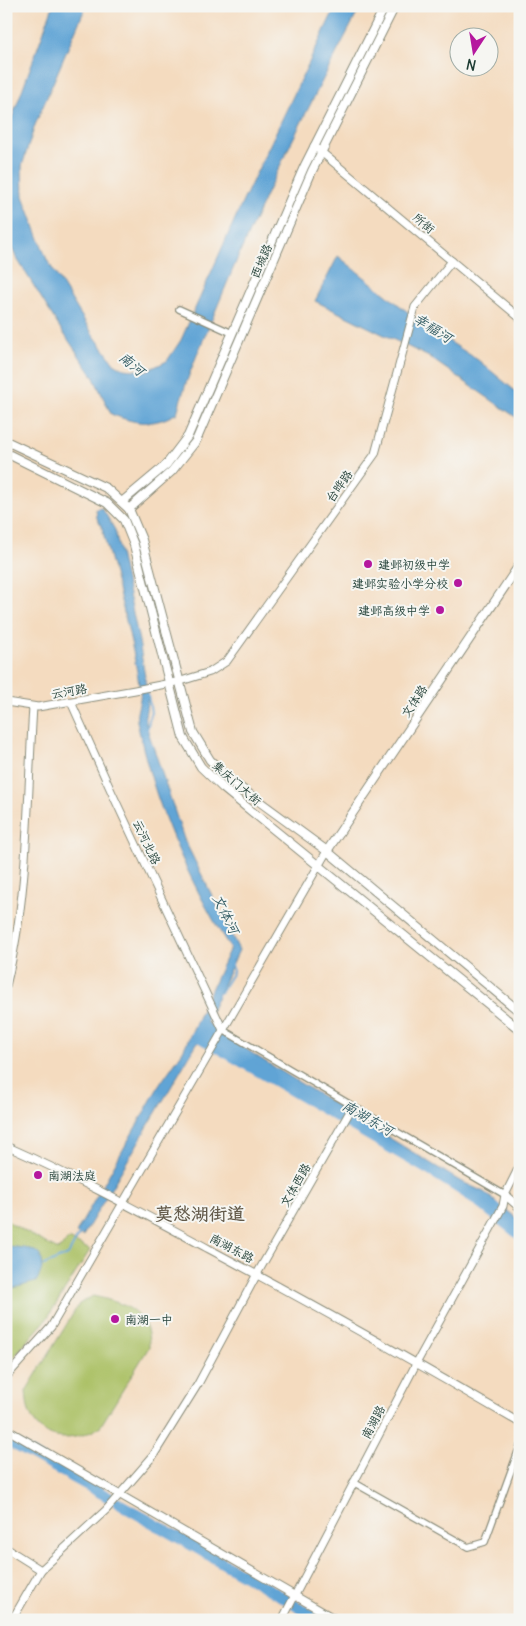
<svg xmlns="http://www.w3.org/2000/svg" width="526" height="1626" font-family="Delius,'LXGW WenKai TC',sans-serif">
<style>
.green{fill:#acc166;stroke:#667f4d}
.water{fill:#61a4d5;stroke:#407084}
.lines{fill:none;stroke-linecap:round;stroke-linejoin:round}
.stream{stroke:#61a4d5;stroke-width:2}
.river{stroke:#61a4d5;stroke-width:11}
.minor-casing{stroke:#8a8c7a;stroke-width:8}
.tertiary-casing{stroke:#8a8c7a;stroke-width:9}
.secondary-casing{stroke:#8a8c7a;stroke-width:10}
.minor{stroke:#fff;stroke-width:5.5}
.tertiary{stroke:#fff;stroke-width:7}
.secondary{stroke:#fff;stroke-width:8}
.poi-dot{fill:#b5179e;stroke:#f6f6f2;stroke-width:2}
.labels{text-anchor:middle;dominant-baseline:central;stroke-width:4;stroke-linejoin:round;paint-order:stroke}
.street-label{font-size:12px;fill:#1f3d34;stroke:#f6f6f2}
.poi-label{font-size:12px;fill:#1f3d34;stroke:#f6f6f2;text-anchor:start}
.water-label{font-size:14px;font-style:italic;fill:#335c64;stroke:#f6f6f2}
.district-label{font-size:18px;font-weight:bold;fill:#635a4a;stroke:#f6f6f2}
</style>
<rect width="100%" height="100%" fill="#f6f6f2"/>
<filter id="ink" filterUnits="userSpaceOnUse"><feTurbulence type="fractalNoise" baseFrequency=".02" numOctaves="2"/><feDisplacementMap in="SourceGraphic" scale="10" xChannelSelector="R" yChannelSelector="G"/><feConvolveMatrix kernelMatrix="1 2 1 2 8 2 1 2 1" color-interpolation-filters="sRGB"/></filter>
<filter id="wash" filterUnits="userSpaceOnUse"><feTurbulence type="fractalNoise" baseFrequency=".0096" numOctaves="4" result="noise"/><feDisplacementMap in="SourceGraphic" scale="20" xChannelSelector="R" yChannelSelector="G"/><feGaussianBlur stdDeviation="1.12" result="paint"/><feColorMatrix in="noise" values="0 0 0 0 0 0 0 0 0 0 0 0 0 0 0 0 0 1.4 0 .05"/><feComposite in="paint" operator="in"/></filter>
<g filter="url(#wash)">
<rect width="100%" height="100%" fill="#f4dbbf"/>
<g class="green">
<polygon points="6,1218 12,1224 58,1250 69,1239 90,1250 46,1320 6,1366"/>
<path d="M93 1296C123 1303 150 1310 149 1347L100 1427C76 1442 43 1445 30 1414 27 1408 27 1399 26 1391L79 1304Z"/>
</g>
<g class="water">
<path d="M53 6H86L35 125 22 166 23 196 47 260 92 333 114 363 124 369 146 371 167 361 181 340 243 201 336 6H361C311 102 261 199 220 300 205 337 187 374 177 413 153 427 136 424 111 414L93 376 58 325 16 257 6 236V134Z"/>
<polygon points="338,256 424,325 478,360 520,395 520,420 429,357 315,301"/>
<path d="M102 508 115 530 139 641 148 695 145 718 147 728 184 839 239 950 206 1022 258 1057 458 1180 484 1192 520 1221V1236L466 1191 262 1073 203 1037 200 1038 83 1236 76 1233 160 1084 183 1051 230 948C187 878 153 802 137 721 135 711 142 701 140 691 133 639 115 580 102 528L97 518 96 509Z"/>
<path d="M6 1245C14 1248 22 1247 30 1249 48 1255 43 1270 36 1282L6 1290Z"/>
</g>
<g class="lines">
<g class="stream">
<polyline points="147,690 151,712 147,730"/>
<polyline points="220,993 233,972 232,964"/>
<polyline points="44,1265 68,1255 80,1233"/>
</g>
<g class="river">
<polyline points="196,1035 441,1177 474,1198 520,1235"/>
<polyline points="6,1440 110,1498"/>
<polyline points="118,1503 286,1599"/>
<polyline points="295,1605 320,1620"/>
</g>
</g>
</g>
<g filter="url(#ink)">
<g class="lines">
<g class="minor-casing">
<g id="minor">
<polyline points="179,309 232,333"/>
<polyline points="223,1030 505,1195"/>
<polyline points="353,1482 468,1547 485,1542 520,1446"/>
</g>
</g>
<g class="tertiary-casing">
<g id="tertiary">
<polyline points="314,146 520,318"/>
<polyline points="6,702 38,707 135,690 181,681 210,672 227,661 375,454 415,307 452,261"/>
<polyline points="71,702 112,793 223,1030"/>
<path d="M6 986C29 896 27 800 33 707"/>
<path d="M6 1146C76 1177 142 1213 209 1249 314 1305 417 1363 520 1423"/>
<polyline points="505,1195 520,1208"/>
<polyline points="6,1377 51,1327 327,851"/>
<polyline points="6,1429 337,1620"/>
<polyline points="6,1548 41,1570 12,1620"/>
<polyline points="41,1570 106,1510 153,1456 198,1384 257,1274 353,1106"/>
<polyline points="282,1620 417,1362 503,1206 505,1195 520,1165"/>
</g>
</g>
<g class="secondary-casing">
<g id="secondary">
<polyline points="6,441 106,488 129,509 142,540 193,732 210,760 230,780 327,851 520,1012"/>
<polyline points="6,453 107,503 124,520 134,545 183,737 201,767 223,788 520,1030"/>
<polyline points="123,501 166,465 188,436 304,167 385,6"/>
<polyline points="129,509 172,471 196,441 312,171 395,6"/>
<polyline points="327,851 520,564"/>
</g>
</g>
<use href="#minor" class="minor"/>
<use href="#tertiary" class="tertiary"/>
<use href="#secondary" class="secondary"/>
</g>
</g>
<g class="poi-dot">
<circle cx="368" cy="564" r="5"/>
<circle cx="458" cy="583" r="5"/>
<circle cx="440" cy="610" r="5"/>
<circle cx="38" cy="1175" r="5"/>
<circle cx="115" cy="1319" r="5"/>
</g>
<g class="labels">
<g class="street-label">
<text transform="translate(424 223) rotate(40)">所街</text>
<text transform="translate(261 261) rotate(-67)">西城路</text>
<text transform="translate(339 486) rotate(-55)">台晔路</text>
<text transform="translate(69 691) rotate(-10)">云河路</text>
<text transform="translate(414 701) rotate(-56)">文体路</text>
<text transform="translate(237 783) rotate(41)">集庆门大街</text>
<text transform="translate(147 842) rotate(65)">云河北路</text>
<text transform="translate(295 1185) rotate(-60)">文体西路</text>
<text transform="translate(232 1248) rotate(28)">南湖东路</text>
<text transform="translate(373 1422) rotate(-62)">南湖路</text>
</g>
<g class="poi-label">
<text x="378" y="564">建邺初级中学</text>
<text x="448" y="583" text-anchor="end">建邺实验小学分校</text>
<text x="430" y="610" text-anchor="end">建邺高级中学</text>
<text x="48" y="1175">南湖法庭</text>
<text x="125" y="1319">南湖一中</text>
</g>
<g class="water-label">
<text transform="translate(433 328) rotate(32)">幸福河</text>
<text transform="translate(132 364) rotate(40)">南河</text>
<text transform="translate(226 914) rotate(64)">文体河</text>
<text transform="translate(368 1118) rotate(30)">南湖东河</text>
</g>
<g class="district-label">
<text x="200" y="1213">莫愁湖街道</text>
</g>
</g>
<rect width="526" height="1626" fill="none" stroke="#f6f6f2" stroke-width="25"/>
<g transform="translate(474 52) rotate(192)"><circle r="24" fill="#f6f6f2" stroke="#a0aca6"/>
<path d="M0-4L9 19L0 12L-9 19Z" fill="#b5179e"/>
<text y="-8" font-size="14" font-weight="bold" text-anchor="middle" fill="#1f3d34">N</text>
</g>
</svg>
